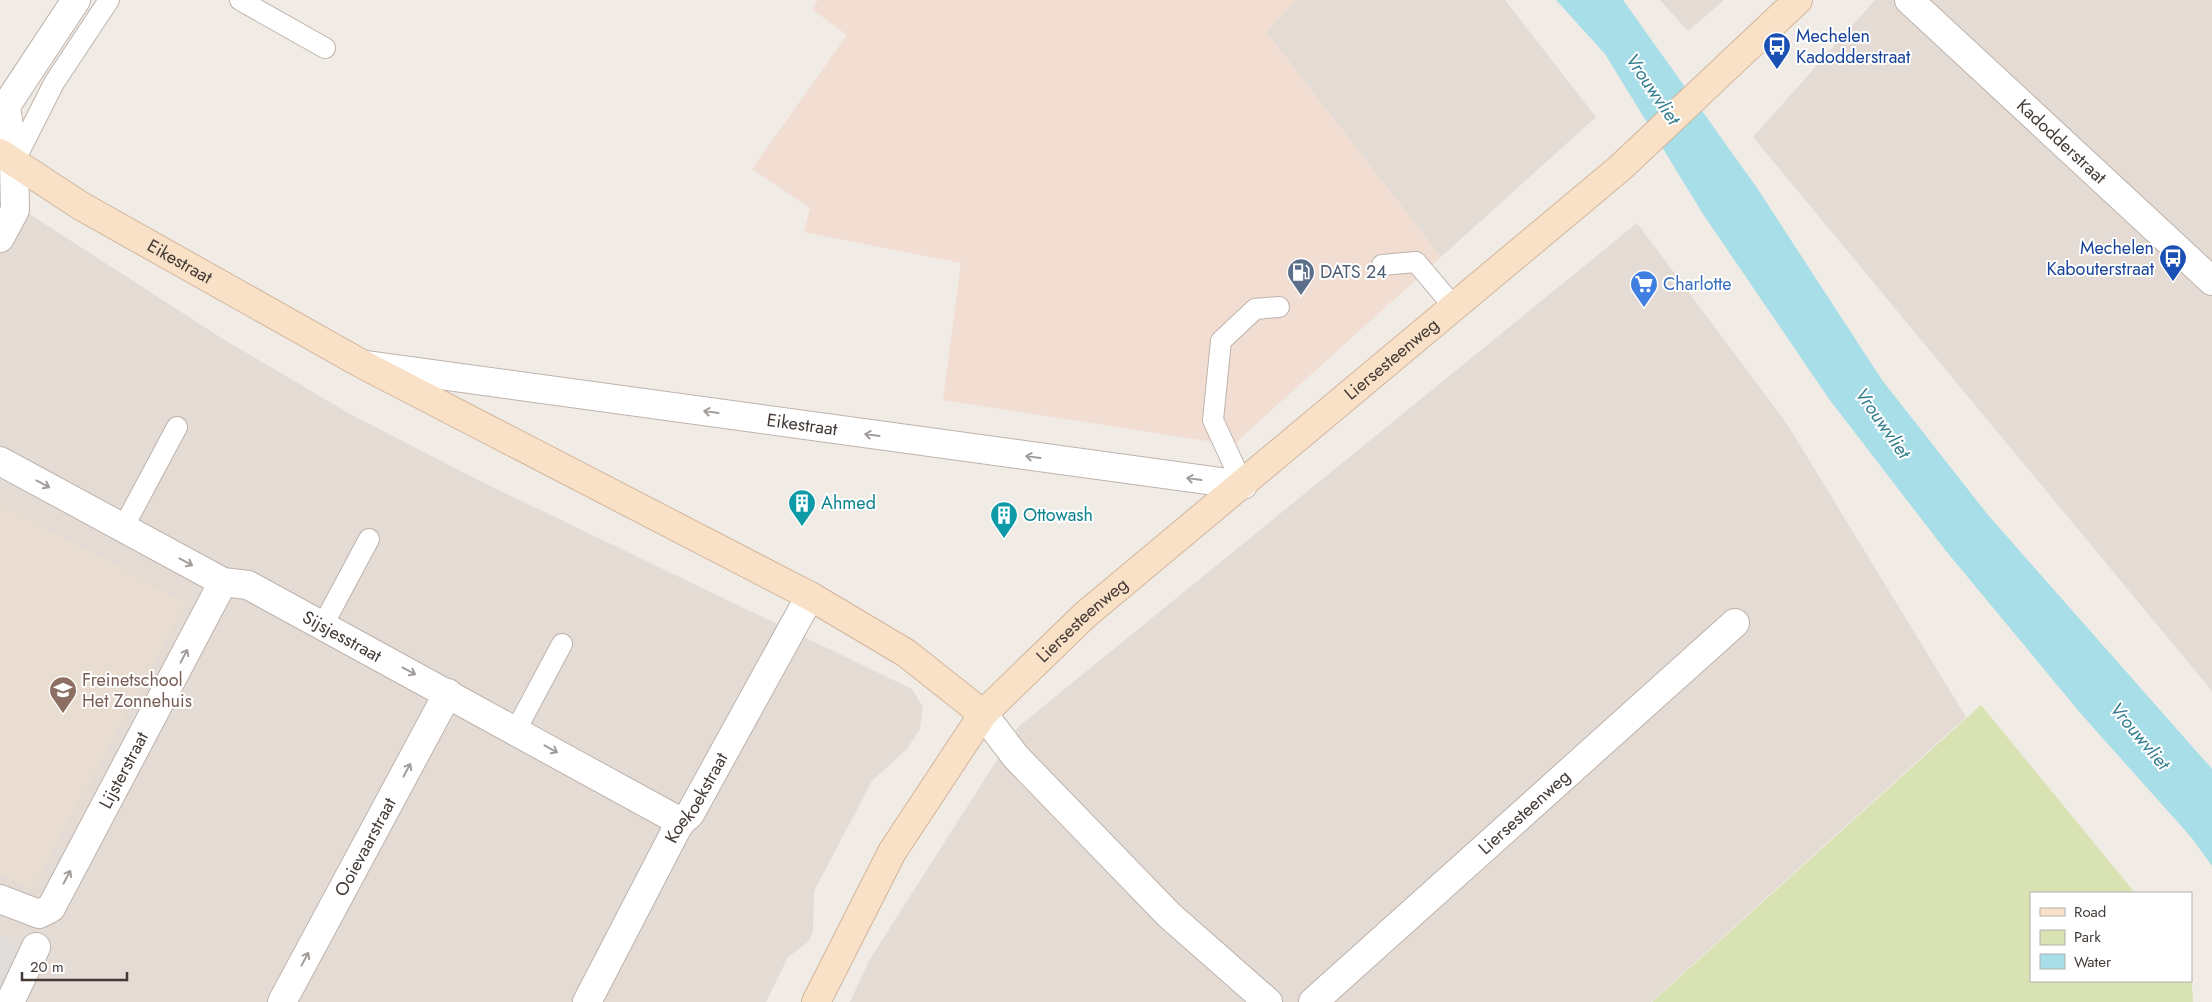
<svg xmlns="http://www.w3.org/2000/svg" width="2212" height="1002" font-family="Jost,sans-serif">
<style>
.residential{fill:#e4dbd4}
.commercial{fill:#f1ddd2}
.education{fill:#e9dcd1}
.green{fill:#d8e2b2}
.parking{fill:#dfdcda}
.water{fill:#a7dee8}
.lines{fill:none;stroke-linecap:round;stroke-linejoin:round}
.lane-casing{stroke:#beb3ac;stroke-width:22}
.street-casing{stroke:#beb3ac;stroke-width:30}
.secondary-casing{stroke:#d0b59c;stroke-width:30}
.lane{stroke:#fff;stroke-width:20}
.street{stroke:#fff;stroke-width:28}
.secondary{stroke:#f9e1c7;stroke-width:28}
.oneway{stroke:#a19c9a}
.labels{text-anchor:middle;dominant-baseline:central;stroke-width:4;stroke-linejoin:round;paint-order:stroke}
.transit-label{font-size:18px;fill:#164399;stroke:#fff;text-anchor:start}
.street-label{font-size:18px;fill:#433a36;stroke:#fff}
.service-label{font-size:18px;fill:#4e5e75;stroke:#fff;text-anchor:start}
.shop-label{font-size:18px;fill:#366cbe;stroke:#fff;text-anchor:start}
.culture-label{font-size:18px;fill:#0d838f;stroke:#fff;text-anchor:start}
.education-label{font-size:18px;fill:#785e54;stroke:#fff;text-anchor:start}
.water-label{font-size:19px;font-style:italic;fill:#347e8e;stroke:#fff}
</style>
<rect width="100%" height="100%" fill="#f1ebe5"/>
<g class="residential">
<polygon points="1296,0 1505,0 1596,117 1441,257 1266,32"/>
<polygon points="1660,0 1724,0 1688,31"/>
<polygon points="1875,0 2212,0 2212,691 1753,137"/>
<polygon points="0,195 223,339 350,414 478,480 912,689 923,707 920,729 907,749 872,781 814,891 813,932 808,942 788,957 766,1002 0,1002"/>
<polygon points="1637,223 1787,424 1966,717 1651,1002 850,1002 870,959 1018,727"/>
</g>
<polygon class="commercial" points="818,0 1296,0 1266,32 1441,257 1233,445 943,400 961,263 804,232 810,208 752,169 847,35 812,9"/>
<polygon class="education" points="0,503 187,603 31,890 0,873"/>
<polygon class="green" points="1981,705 2135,893 2031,893 2031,981 2191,981 2191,970 2193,1002 1652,1002"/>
<polygon class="parking" points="0,936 25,949 0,996"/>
<polygon class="water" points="1556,0 1623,0 1757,188 1882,380 1988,515 2212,769 2212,866 2191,837 2082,715 1946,551 1829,399 1703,214 1605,54"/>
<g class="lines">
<g class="lane-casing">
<g id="lane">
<polyline points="240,0 325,48"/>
<polyline points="14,162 54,83 109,0"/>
<polyline points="1382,265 1416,262 1454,307"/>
<polyline points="1243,485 1213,420 1221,341 1255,309 1279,307"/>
<polyline points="123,528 177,427"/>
<polyline points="323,625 369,539"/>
<polyline points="516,730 562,644"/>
</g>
</g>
<g class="street-casing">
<g id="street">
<path id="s1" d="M1909 0 2212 281"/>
<polyline points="0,238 15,210 14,162 6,106 76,0"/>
<path id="s2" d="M367 365 1243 485"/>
<path id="s3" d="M0 461 223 582 248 585 681 822"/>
<polyline points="983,714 1016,757 1169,915 1268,1002"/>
<path id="s4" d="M0 899 39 914 51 908 223 582"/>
<polyline points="10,1002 36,947"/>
<path id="s5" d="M282 1002 448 693"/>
<path id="s6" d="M587 1002 675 832 681 822 690 814 810 596"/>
<path id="s7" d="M1313 1002 1735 623"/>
</g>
</g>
<g class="secondary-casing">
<g id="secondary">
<path id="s8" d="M0 153 81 206 362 364 810 596 906 653 983 714"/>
<path id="s9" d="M816 1002 892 852 983 714 1085 615 1620 168 1798 0"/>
</g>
</g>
<use href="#lane" class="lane"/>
<use href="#street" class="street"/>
<use href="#secondary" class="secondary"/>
</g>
<defs><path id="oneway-shaft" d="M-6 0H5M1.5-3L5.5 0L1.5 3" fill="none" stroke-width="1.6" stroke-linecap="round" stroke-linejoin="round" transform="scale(1.25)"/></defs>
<g class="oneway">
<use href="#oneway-shaft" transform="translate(711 412) rotate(-172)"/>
<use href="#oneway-shaft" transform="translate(872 435) rotate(-172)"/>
<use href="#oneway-shaft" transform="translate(1033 457) rotate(-172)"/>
<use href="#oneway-shaft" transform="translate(1194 479) rotate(-172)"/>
<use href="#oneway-shaft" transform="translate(43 484) rotate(28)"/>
<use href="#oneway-shaft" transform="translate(186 562) rotate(28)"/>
<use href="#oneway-shaft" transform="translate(184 656) rotate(-62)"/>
<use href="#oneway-shaft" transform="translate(409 671) rotate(28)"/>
<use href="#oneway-shaft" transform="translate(551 749) rotate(29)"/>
<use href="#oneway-shaft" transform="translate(407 770) rotate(-62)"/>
<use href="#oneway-shaft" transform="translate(67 877) rotate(-62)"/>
<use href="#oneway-shaft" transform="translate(305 959) rotate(-62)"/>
</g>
<defs>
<g id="bus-pin" transform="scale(1.4375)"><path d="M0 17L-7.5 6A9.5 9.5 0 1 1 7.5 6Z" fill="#1a4fb4" stroke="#fff"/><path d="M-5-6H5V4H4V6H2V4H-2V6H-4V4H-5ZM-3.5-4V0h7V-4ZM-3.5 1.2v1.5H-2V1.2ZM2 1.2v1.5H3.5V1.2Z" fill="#fff"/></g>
<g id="fuel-pin" transform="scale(1.4375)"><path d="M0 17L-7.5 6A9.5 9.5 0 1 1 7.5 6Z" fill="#5c6f8a" stroke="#fff"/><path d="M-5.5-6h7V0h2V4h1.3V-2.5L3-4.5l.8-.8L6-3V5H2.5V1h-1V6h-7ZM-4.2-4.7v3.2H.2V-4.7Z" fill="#fff"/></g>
<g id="supermarket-pin" transform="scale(1.4375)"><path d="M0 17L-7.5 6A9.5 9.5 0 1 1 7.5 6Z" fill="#3f7fe0" stroke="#fff"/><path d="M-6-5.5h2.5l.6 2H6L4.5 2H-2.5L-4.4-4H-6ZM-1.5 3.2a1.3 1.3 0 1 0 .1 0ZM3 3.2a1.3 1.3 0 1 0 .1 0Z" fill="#fff"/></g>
<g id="building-pin" transform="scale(1.4375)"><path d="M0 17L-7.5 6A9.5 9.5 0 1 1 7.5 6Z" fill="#0f9aa8" stroke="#fff"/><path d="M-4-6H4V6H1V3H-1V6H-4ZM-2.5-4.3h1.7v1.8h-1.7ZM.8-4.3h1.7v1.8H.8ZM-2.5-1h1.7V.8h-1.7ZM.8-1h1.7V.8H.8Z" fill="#fff"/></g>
<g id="school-pin" transform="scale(1.4375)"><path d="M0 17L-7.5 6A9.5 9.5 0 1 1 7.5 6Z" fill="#8d6e63" stroke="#fff"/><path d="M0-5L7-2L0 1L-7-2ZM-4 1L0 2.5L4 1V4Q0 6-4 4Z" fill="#fff"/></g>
</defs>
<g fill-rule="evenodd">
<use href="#bus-pin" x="1777" y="46"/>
<use href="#bus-pin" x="2173" y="258"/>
<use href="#fuel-pin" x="1301" y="272"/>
<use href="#supermarket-pin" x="1644" y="284"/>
<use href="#building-pin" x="802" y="503"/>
<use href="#building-pin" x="1004" y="515"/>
<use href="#school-pin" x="63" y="690"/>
</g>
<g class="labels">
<g class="transit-label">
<text x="1796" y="36">Mechelen<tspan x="1796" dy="21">Kadodderstraat</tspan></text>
<text x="2154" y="248" text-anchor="end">Mechelen<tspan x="2154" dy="21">Kabouterstraat</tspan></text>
</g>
<g class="street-label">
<text stroke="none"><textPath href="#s1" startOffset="208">Kadodderstraat</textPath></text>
<text stroke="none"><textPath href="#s8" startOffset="210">Eikestraat</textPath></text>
<text stroke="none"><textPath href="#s9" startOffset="875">Liersesteenweg</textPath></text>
<text stroke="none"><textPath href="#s2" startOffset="439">Eikestraat</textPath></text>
<text stroke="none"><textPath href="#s9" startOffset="470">Liersesteenweg</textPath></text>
<text stroke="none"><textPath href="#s3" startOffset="386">Sijsjesstraat</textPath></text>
<text stroke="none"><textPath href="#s4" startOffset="211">Lijsterstraat</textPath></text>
<text stroke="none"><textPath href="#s6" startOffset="232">Koekoekstraat</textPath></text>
<text stroke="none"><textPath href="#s7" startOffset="284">Liersesteenweg</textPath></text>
<text stroke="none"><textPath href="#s5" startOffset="176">Ooievaarstraat</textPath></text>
</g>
<g class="service-label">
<text x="1320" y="272">DATS 24</text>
</g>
<g class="shop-label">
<text x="1663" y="284">Charlotte</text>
</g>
<g class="culture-label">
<text x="821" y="503">Ahmed</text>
<text x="1023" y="515">Ottowash</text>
</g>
<g class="education-label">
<text x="82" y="680">Freinetschool<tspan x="82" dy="21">Het Zonnehuis</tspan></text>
</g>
<g class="water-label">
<text transform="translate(1653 89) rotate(56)">Vrouwvliet</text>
<text transform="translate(1883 423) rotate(55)">Vrouwvliet</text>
<text transform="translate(2140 736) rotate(50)">Vrouwvliet</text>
</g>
</g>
<rect x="2030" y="892" width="162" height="90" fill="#ffffff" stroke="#b4b0af"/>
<rect x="2040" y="908" width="25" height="8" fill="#f9e1c7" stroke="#b4b0af"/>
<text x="2074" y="917" font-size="15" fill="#433a36">Road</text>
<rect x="2040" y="930" width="25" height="15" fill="#d8e2b2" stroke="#b4b0af"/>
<text x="2074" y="942" font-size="15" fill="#433a36">Park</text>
<rect x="2040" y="954" width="25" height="15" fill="#a7dee8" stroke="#b4b0af"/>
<text x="2074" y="967" font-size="15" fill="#433a36">Water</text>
<path d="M22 972v8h105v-8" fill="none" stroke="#433a36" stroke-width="2.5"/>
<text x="30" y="972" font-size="15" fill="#433a36" stroke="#ffffff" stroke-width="4" paint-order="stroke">20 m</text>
</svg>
